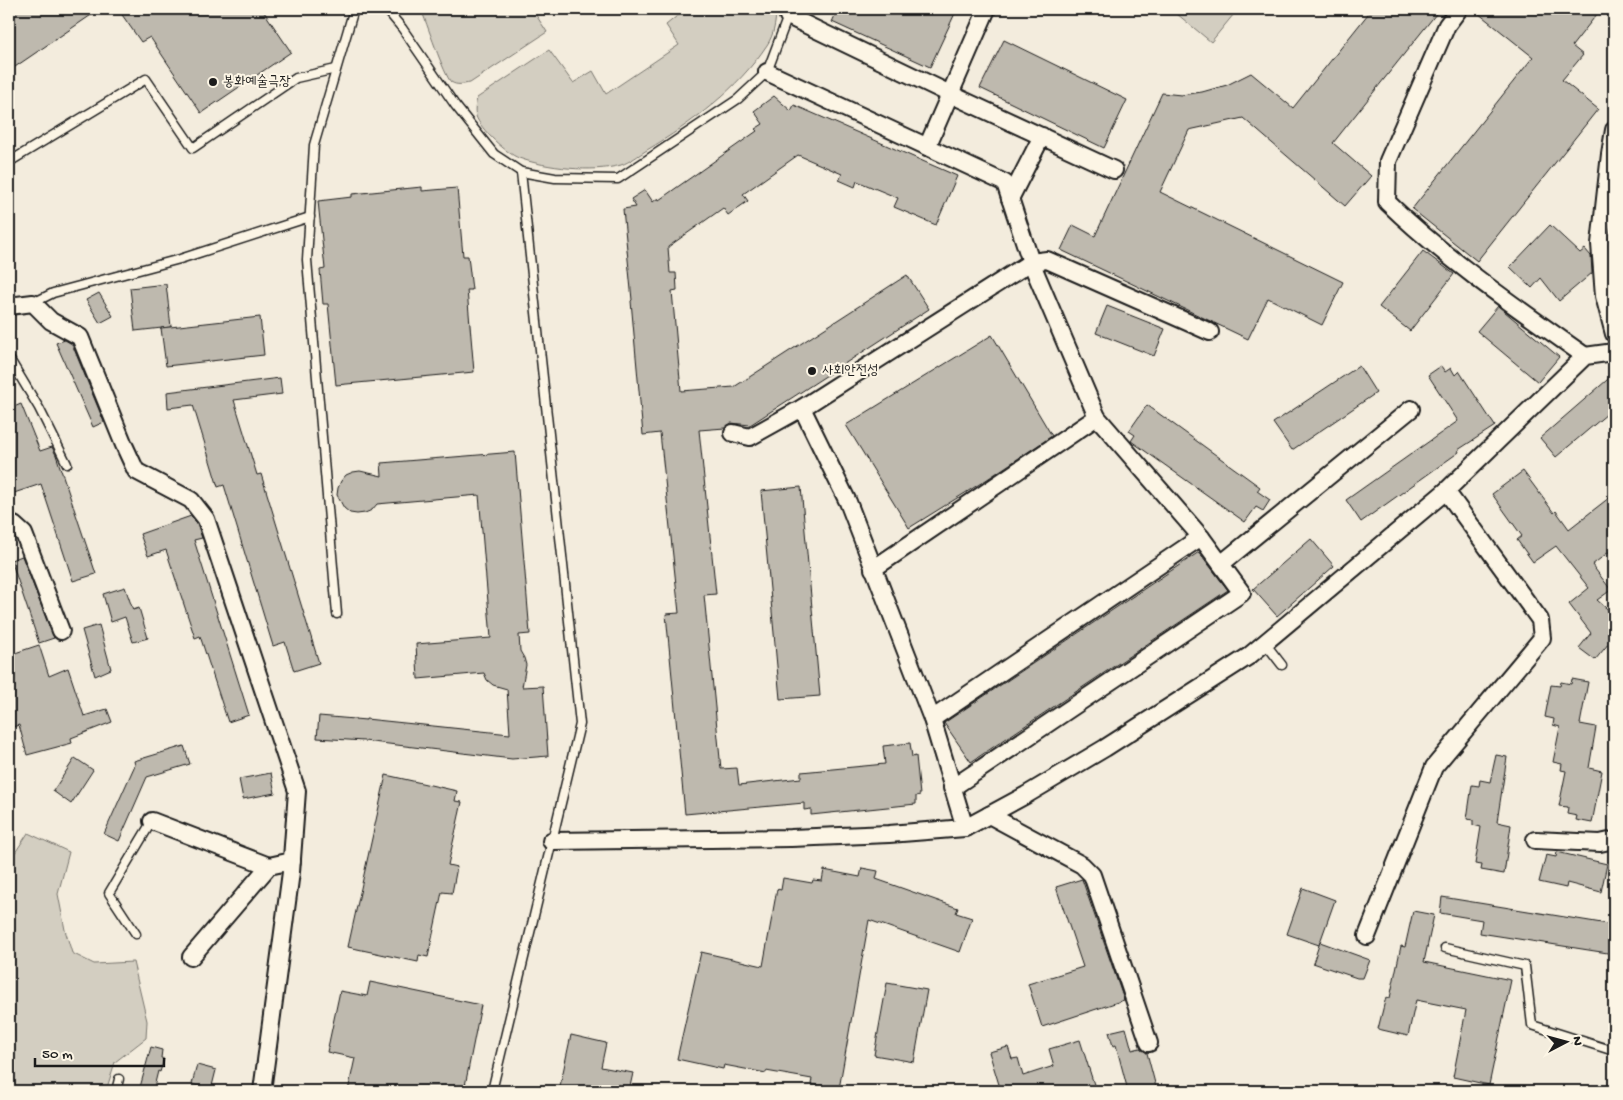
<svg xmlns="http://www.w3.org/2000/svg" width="1623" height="1100" font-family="'Gochi Hand','Poor Story',sans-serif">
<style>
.green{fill:#d3cec1;stroke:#78756e}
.building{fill:#beb9ae;stroke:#1c1c1c}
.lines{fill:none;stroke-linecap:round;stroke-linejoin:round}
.lane-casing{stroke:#1c1c1c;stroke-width:11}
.street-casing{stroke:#1c1c1c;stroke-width:20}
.lane{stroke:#fcf5e5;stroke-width:8}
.street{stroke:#fcf5e5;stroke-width:16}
.poi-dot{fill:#1c1c1c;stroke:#fcf5e5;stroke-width:2}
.labels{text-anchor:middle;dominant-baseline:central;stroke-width:4;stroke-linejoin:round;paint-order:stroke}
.poi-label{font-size:14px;fill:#1c1c1c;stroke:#fcf5e5;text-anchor:start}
</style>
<rect width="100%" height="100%" fill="#f3ecdd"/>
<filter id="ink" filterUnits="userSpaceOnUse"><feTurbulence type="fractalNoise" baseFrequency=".02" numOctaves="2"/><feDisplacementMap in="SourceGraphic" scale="10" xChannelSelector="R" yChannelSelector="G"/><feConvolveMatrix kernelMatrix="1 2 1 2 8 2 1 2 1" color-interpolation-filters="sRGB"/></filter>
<g filter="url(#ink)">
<g class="green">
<path d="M421 9H532L547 32 470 83C463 84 457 86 451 82 444 75 426 21 421 9Z"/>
<path d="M681 9H776C776 21 774 35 767 45 738 89 692 123 647 150 639 155 630 162 621 165 593 173 546 168 519 158 507 154 480 129 476 116 474 110 476 103 477 98L549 50 573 83 593 71 606 94 679 45 666 25 682 12Z"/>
<polygon points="1171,9 1238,9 1211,42"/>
<polygon points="28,833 69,852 58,894 65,930 72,953 94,964 133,962 147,1021 146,1038 115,1062 106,1091 9,1091 9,862"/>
</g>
<g class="building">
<polygon points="9,9 100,9 9,71"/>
<polygon points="118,9 262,9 291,52 201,113 150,37 141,42"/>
<polygon points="838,9 957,9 930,67 832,22"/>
<polygon points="1372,9 1440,9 1333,143 1371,176 1345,206 1243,118 1189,130 1160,192 1343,282 1322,325 1268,298 1248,339 1061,250 1073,225 1095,236 1162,93 1181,95 1202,92 1227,85 1251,73 1293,108"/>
<polygon points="1473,9 1601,9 1572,46 1583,55 1562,80 1598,109 1477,261 1412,209 1533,57"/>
<polygon points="1004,40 1127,100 1104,148 980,88"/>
<polygon points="774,96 791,111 794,105 957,176 936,225 894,207 898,198 857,181 855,187 839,180 842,174 798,155 743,194 748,201 728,215 723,208 668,247 670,273 676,273 677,290 672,291 681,391 734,387 907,275 929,309 750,425 731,423 725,428 699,430 716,594 704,595 721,769 737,768 739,785 801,778 801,772 885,764 883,746 910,743 912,757 916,756 920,795 916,796 916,804 811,815 811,809 804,810 804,803 685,814 666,614 679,613 660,433 643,435 631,301 632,300 623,209 636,207 631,199 645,190 653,202 658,198 659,200 757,131 755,129 763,124 754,111"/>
<polygon points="422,187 422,191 457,188 463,256 468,256 472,290 467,290 474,372 336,385 328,304 323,304 320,270 325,269 318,201 352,197 352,194"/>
<polygon points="1550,225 1580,253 1585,249 1591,256 1592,273 1559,301 1541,278 1532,288 1510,267"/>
<polygon points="1423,251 1454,274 1410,331 1379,307"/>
<polygon points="166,284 171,327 135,331 130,288"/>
<polygon points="99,293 113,316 100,323 86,300"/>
<polygon points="1107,306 1165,329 1154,356 1096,333"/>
<polygon points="1498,306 1559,357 1538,382 1477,331"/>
<polygon points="260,317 264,355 166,366 161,328"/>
<polygon points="992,335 1052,436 986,480 909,528 846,425"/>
<polygon points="65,340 72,344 104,422 93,427 56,343"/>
<polygon points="1359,366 1376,393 1292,450 1273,423"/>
<polygon points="1441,366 1445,372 1451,368 1455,375 1459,371 1495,426 1458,450 1459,452 1361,522 1346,500 1458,421 1428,375"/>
<polygon points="1614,374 1614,408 1556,457 1540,438"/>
<polygon points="280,378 282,394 234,400 257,475 261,474 319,663 294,671 285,642 273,646 224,485 218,487 193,405 168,408 167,392"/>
<polygon points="21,404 40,451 52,447 56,455 96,574 73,581 41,484 11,494 9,486 9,409"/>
<polygon points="1147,405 1260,487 1257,491 1270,500 1263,511 1256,507 1245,522 1131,441 1135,435 1129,431"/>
<polygon points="515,452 530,634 519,635 520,651 524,658 526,665 522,687 543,686 548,756 512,759 364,741 317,738 319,716 366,720 366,719 510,734 507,689 493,685 487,680 484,673 418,679 416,644 491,638 479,495 377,504 372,510 365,513 357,514 350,513 344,508 337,495 338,488 341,481 346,475 353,472 360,471 382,476 381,463"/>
<polygon points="1523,471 1554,513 1556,511 1569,529 1614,494 1614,548 1592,565 1611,590 1597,600 1614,615 1614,637 1595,660 1579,648 1591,633 1569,604 1589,588 1556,546 1533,562 1517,540 1522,536 1492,494"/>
<polygon points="801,487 820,696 780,699 761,491"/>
<polygon points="191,516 197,523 202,538 194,540 249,715 228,722 200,636 195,638 166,550 148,556 140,534"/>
<polygon points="1311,539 1334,566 1277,616 1253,589"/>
<polygon points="1199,552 1228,590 971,762 944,723"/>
<polygon points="22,556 54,638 39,643 11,560"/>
<polygon points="125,587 133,610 139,608 148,638 133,642 125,617 111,622 103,594"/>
<polygon points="99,625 111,669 95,676 82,630"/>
<polygon points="39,645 49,676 68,668 84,716 107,709 112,722 71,738 72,743 27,755 19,725 9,728 9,655"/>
<polygon points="1572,679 1588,682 1580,724 1596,727 1589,768 1602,771 1592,823 1576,820 1577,816 1567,814 1568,807 1559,806 1566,771 1561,770 1562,764 1553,762 1560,727 1553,725 1554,719 1545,717 1551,685 1560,686 1561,682 1571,684"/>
<polygon points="184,746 190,764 147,777 119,841 104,834 135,765 134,761"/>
<polygon points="1496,755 1507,757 1497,822 1511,825 1504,874 1481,870 1482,865 1475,864 1481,827 1473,825 1473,820 1467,819 1472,785 1479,786 1480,780 1490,782"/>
<polygon points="75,758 93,770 71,804 53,791"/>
<polygon points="271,773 275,793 243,799 239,779"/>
<polygon points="386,775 457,791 455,801 462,802 448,865 457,867 452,893 442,892 428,957 419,955 418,962 348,947"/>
<polygon points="1557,852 1607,864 1601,892 1567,883 1566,888 1539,882 1546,855 1556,857"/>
<polygon points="862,868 878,871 876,879 958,908 956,913 972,918 960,952 869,920 839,1089 811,1084 812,1079 766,1071 766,1073 724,1065 723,1069 677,1059 701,952 763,966 777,889 781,890 783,878 812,883 813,880 822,881 824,870 860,877"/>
<polygon points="1082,879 1124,1000 1042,1027 1028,984 1083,967 1056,887"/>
<polygon points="1303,888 1335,900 1319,945 1287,934"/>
<polygon points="1442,897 1614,925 1614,954 1480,933 1482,920 1440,913"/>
<polygon points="1413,911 1434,915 1424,962 1511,980 1489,1085 1453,1077 1466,1010 1416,1000 1408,1036 1378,1029 1386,997 1390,998 1401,946 1405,947"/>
<polygon points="1320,942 1370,960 1363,978 1357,978 1313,963"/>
<polygon points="370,982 481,1005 464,1091 348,1091 355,1058 327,1052 340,991 367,996"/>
<polygon points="887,983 927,990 914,1062 874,1055"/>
<polygon points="1126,1028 1132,1050 1140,1048 1147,1053 1157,1091 1128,1091 1116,1045 1113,1046 1109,1032"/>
<polygon points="571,1035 606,1043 601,1067 633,1073 629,1091 559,1091"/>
<polygon points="1080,1040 1096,1091 1001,1091 989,1052 1008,1047 1012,1059 1018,1058 1023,1076 1054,1066 1049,1049"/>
<polygon points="151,1047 162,1050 161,1058 164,1059 160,1072 158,1071 153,1091 139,1091"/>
<polygon points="197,1065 216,1070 211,1090 192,1084"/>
</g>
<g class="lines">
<g class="lane-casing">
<g id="lane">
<polyline points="386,9 402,28 455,105 494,154 521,172 555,178 618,179 738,99 767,72 788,16"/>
<polyline points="9,162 146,79 193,148 296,78 336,69"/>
<polyline points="33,303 53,293 180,259 310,217"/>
<polyline points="9,358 39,408 67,464"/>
<polyline points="337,614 307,260 314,145 354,9"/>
<polyline points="1265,643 1282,665"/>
<polyline points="136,934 109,893 152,821"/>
<polyline points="1445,948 1525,966 1532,1025 1614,1051"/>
<polyline points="116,1091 119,1079"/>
<polyline points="492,1091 580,724 521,172"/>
</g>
</g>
<g class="street-casing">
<g id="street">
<path d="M1459 9 1447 25 1388 161 1387 202C1447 260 1517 308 1585 356"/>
<polyline points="788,16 950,94 1114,170"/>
<polyline points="767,72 1005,183 1031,262 1097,417 1201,537 1242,593 952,788"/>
<polyline points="1614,130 1610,154 1600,244 1604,296 1614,334"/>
<polyline points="927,147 987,9"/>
<polyline points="1010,199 1042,136"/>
<polyline points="9,306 33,303 51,321 80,337 124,445 136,471 191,500 206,519 297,791 291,872 262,1091"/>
<polyline points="802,408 848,502 932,719 965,828"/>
<polyline points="733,433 750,437 802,408 1031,262 1047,260 1210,332"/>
<polyline points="9,524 14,525 24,534 61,631"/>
<polyline points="1221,564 1411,409"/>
<polyline points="873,569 1097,417"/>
<polyline points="932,719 1201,537"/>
<polyline points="989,815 1082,865 1092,875 1149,1043"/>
<polyline points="152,821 269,866"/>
<polyline points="1535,840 1600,843 1614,840"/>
<polyline points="551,841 791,838 889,834 965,828 1026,795 1105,748 1249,656 1446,491 1585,356 1614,352"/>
<polyline points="1367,936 1434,767 1542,638 1540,620 1446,491"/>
<polyline points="191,957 269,866 292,861"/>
</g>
</g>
<use href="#lane" class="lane"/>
<use href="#street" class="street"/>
</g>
</g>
<g class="poi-dot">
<circle cx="213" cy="82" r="5"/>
<circle cx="812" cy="371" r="5"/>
</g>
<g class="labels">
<g class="poi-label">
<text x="223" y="82">봉화예술극장</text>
<text x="822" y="371">사회안전성</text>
</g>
</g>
<rect width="1623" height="1100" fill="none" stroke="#fcf5e5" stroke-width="30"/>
<rect x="15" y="15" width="1593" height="1070" fill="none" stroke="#1c1c1c" stroke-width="2" filter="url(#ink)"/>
<g transform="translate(1566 1042) rotate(84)" stroke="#fcf5e5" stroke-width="4" paint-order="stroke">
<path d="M0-4L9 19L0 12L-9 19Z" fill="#1c1c1c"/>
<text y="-8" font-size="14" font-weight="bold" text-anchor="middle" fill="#1c1c1c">N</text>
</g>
<path d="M35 1058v8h129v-8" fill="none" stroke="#1c1c1c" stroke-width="2.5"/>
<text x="42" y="1058" font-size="15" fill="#1c1c1c" stroke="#fcf5e5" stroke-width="4" paint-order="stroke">50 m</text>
</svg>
